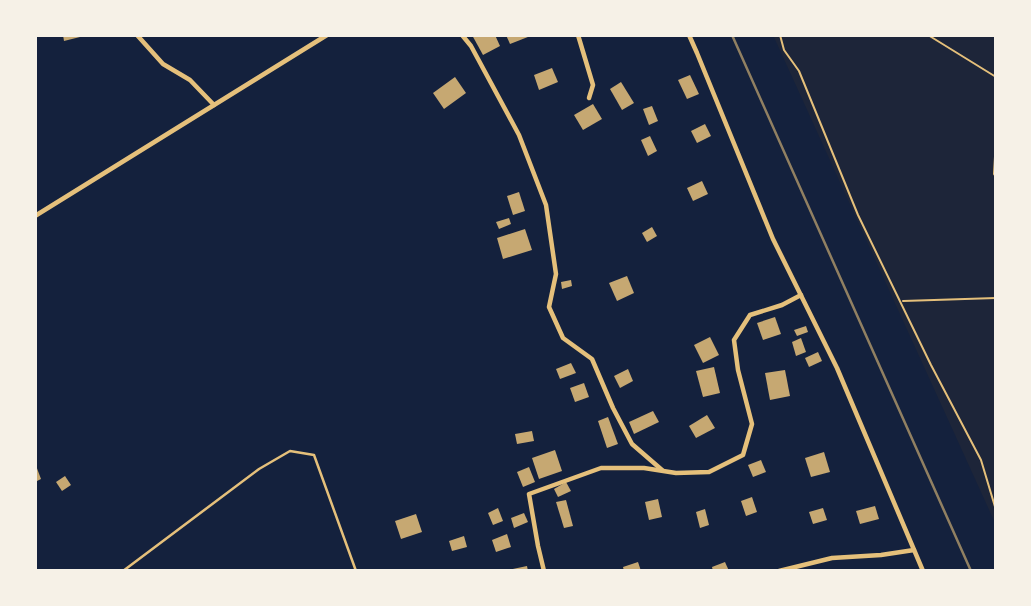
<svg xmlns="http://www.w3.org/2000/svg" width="1031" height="606" font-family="Barlow,sans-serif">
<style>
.green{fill:#1d2539}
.building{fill:#c6a872}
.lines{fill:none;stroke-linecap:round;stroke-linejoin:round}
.path{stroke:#e5c07b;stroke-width:2}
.service{stroke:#e5c07b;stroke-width:2.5}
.minor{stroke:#e5c07b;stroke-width:4.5}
.rail{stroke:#918062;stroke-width:2.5}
</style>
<rect width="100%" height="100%" fill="#14213d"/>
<polygon class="green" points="773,35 996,35 996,525"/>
<g class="building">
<polygon points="63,35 83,35 84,36 64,41"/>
<polygon points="472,35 495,35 500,46 483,55"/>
<polygon points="506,35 533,35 510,44"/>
<polygon points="552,68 558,82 539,90 534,75"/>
<polygon points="690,75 699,94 687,99 678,80"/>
<polygon points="455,77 466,93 444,109 433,93"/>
<polygon points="621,82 634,103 622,110 610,89"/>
<polygon points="593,104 602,119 583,130 574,115"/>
<polygon points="652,106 658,121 649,125 643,109"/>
<polygon points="705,124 711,136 697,143 691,131"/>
<polygon points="650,136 657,151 648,156 641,140"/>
<polygon points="702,181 708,194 693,201 687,188"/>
<polygon points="519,192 525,211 513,215 507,196"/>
<polygon points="509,218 511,224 499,229 496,222"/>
<polygon points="652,227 657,236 647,242 642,233"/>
<polygon points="525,229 532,250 503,259 497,238"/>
<polygon points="627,276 634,293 617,301 609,283"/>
<polygon points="571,280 572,286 562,289 561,282"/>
<polygon points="775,317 781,334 763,340 757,323"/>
<polygon points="806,326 808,332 797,336 794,330"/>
<polygon points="710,337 719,355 703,363 694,345"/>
<polygon points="801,338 806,352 796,356 792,342"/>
<polygon points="818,352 822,361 809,367 805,358"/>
<polygon points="571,363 576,373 560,379 556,369"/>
<polygon points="714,367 720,393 703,397 696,371"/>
<polygon points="628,369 633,381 620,388 614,376"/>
<polygon points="785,370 790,396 770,400 765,373"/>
<polygon points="584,383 589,397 575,402 570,388"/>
<polygon points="653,411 659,422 634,434 629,422"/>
<polygon points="707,415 715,428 696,438 689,426"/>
<polygon points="608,417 618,444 607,448 598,421"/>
<polygon points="532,431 534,441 517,444 515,434"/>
<polygon points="555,450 562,471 539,479 532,458"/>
<polygon points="824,452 830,472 811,477 805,458"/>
<polygon points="761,460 766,472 753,477 748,465"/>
<polygon points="35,463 41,479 35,482"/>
<polygon points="529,467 535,482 523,487 517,472"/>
<polygon points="65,476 71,485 62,491 56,482"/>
<polygon points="566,482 571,491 558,497 554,489"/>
<polygon points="752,497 757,512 746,516 741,501"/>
<polygon points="658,499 662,517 649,520 645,502"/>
<polygon points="566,500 573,526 564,528 556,502"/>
<polygon points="875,506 879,519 860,524 856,511"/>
<polygon points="498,508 503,521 493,525 488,513"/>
<polygon points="823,508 827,520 813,524 809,512"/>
<polygon points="705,509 709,525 700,528 696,512"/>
<polygon points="524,513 528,522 514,528 511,518"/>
<polygon points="416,514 422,532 401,539 395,521"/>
<polygon points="507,534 511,547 496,552 492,540"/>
<polygon points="464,536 467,547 452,551 449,541"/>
<polygon points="638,562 641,571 624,571 623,567"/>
<polygon points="725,562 729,571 713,571 712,567"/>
<polygon points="527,566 528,571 508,571 508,570"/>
</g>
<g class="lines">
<g class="path">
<polyline points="780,35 784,50 799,71 858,215 931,365 981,460 996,510"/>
<polyline points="928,35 996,77"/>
<polyline points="996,139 994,174 996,177"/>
<polyline points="903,301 996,298"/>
</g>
<polyline class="service" points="123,571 259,469 290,451 314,455 356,571"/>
<g class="minor">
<polyline points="137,35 163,64 190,80 214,105"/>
<polyline points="462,35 471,46 519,135 546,205 556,274 549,307 563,338 592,359 613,408 632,444 662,470"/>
<polyline points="578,35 593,85 589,98"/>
<polyline points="689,35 697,53 773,239 837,368 923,571"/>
<polyline points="35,216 327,35"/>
<polyline points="544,571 538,546 529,494 601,468 644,468 676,473 709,472 743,455 752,424 738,370 734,340 750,315 782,305 801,295"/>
<polyline points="779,571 832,558 881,555 914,550"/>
</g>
<polyline class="rail" points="732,35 971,571"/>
</g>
<rect width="1031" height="606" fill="none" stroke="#f6f1e7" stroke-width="74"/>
</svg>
